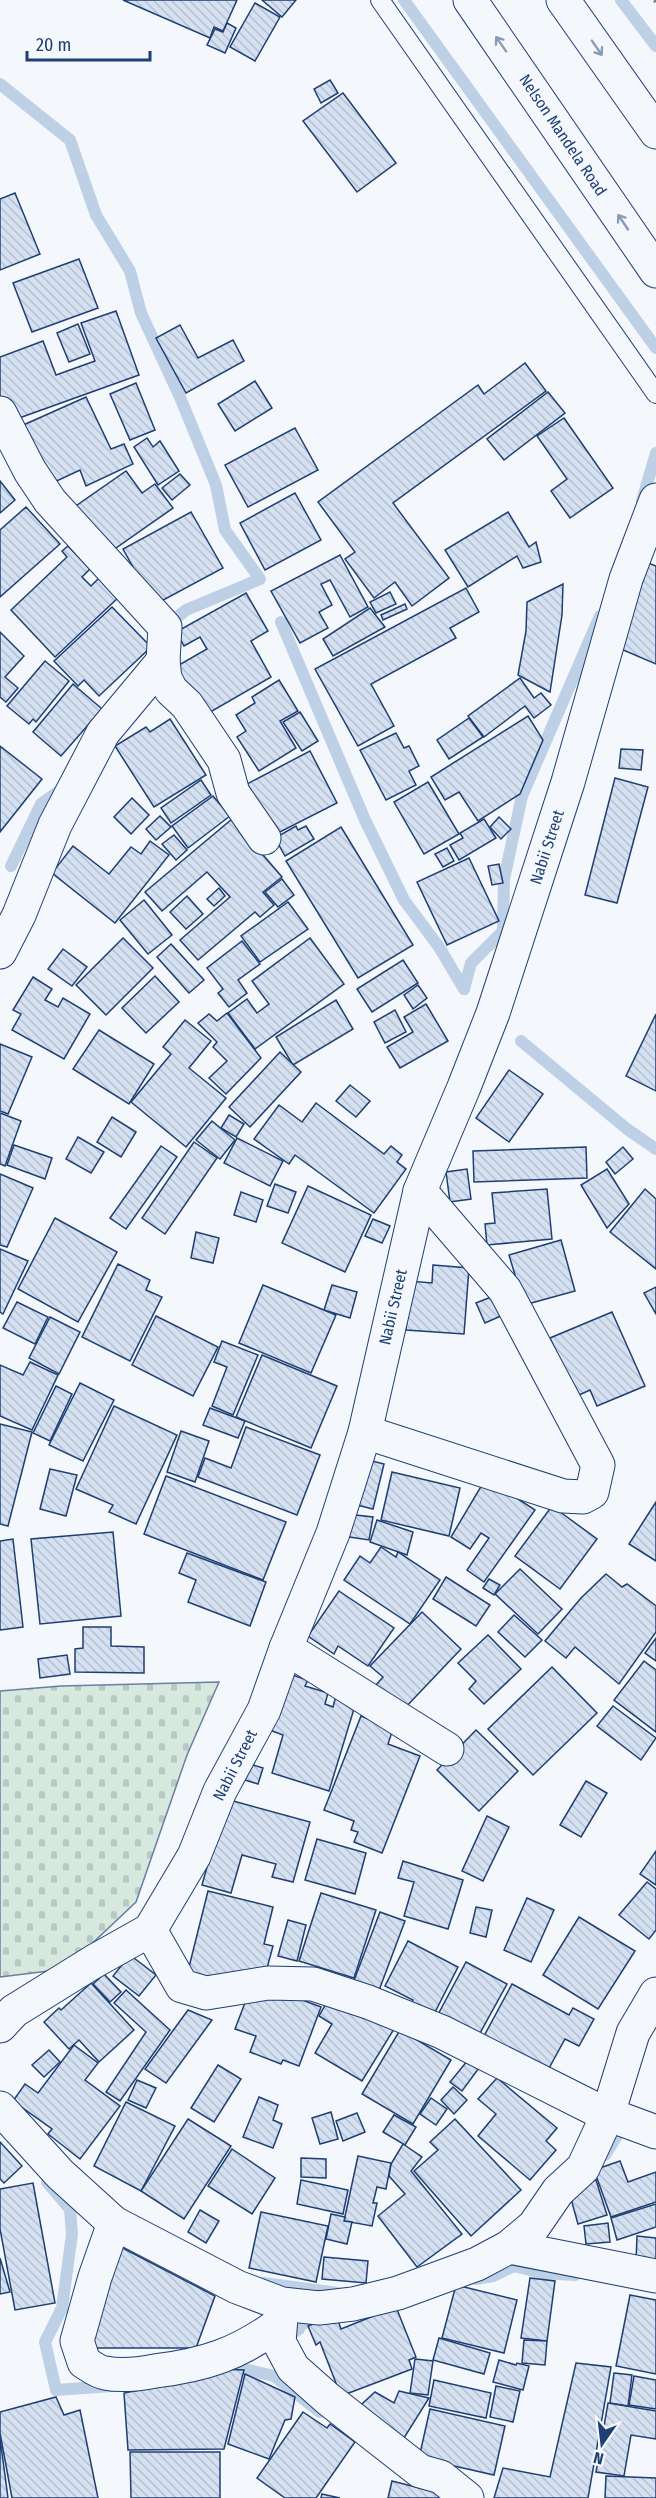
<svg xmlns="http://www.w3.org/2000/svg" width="656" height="2498" font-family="'Fira Sans Condensed',sans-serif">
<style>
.cemetery{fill:url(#cemetery-stones);stroke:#687fa3;stroke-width:1.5}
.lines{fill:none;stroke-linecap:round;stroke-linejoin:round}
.stream{stroke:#bed0e5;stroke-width:12}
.building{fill:url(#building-back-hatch);stroke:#1d3f73;stroke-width:1.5}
.service-casing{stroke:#1d3f73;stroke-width:20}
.minor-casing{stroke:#1d3f73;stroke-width:35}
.primary-casing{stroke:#1d3f73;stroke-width:35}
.path{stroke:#5e769c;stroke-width:4;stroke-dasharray:4.5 3;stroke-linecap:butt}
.service{stroke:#f4f7fb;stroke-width:18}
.minor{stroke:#f4f7fb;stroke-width:33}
.primary{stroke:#f4f7fb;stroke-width:33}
.oneway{stroke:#889bb7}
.labels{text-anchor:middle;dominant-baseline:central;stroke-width:4.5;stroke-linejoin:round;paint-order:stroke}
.street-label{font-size:16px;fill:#1d3f73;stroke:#f4f7fb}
</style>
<defs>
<pattern id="cemetery-stones" width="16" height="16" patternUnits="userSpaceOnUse" patternTransform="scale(1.5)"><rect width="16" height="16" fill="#d7e8df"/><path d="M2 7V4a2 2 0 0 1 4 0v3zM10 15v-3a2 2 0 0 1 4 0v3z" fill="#b8c8c3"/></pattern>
<pattern id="building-back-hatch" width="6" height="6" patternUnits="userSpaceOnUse" patternTransform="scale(1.5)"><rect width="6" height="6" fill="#d5e0f0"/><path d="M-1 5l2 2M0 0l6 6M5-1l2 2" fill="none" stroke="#b6c1d1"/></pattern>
</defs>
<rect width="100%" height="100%" fill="#f4f7fb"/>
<polygon class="cemetery" points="219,1682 187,1755 136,1902 65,1969 0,1977 0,1691 61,1686"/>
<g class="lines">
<g class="stream">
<polyline points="404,0 656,348"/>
<polyline points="621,0 656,46"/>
<polyline points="0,84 70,140 96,215 130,271 141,313 180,397 216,485 225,530 260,579 186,610 166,626"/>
<polyline points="642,501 656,453"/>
<polyline points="281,622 365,820 404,900 439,947 464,989"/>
<polyline points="11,866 41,804 62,789"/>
<polyline points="464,989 471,963 503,931 504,879 522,796 600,616"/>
<polyline points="521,1041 627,1129 656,1149"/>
<polyline points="605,2155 626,2121"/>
<polyline points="47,2182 70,2209 72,2234 62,2308 45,2342 56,2390 112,2386"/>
<polyline points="476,2279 493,2276 514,2266 542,2273 575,2275"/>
<polyline points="263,2283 338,2293"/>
<polyline points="284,2339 299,2329 300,2325 319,2317"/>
<polyline points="226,2359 231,2358 240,2368 274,2376 320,2412"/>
</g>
</g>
<g class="building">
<polygon points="123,0 237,0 223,31 214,27 210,38"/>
<polygon points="262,0 296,0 282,17"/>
<polygon points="255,3 280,17 255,61 230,47"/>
<polygon points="227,23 236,28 225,53 207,45 215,29 223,32"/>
<polygon points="330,80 338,93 321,103 314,89"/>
<polygon points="343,93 396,163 357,192 303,121"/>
<polygon points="15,193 40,254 0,270 0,199"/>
<polygon points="79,259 98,308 32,332 13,283"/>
<polygon points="116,311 139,375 8,422 0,401 0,357 43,341 56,375 95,361 81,323"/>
<polygon points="78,324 90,354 69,362 57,333"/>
<polygon points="180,325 198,358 233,340 244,361 186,393 156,338"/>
<polygon points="525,363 546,391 393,503 449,578 412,606 395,582 374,598 345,559 355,552 318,502 478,385 484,394"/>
<polygon points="255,381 272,408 235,431 218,404"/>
<polygon points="136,383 155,430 130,440 110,394"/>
<polygon points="548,392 565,413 504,460 487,439"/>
<polygon points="86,397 111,449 124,444 133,464 86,486 80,470 46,486 19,427"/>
<polygon points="564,418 613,488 570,518 551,491 567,479 537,436"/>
<polygon points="295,428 318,470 248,507 225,465"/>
<polygon points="147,438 153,447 160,441 179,471 158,485 134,447"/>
<polygon points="126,471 142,493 155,484 173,508 106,555 73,508"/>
<polygon points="180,474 190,485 172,500 162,488"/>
<polygon points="0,481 15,500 0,513"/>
<polygon points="295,493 321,540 265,570 240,523"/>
<polygon points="26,507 60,544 0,597 0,530"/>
<polygon points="191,512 223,568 154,605 123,549"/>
<polygon points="508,512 529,547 536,542 541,562 523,568 517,556 468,587 445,550"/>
<polygon points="68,546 90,569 82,577 91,586 101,576 120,596 55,657 11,610 67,557 62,551"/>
<polygon points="340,555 368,607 350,617 330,580 321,584 332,605 319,612 328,628 300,643 271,591"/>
<polygon points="648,563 656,566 656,664 614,646"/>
<polygon points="563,584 562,615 550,692 518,675 526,631 527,602"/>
<polygon points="466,588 479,612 450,628 456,638 371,684 394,726 358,746 315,669"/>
<polygon points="390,592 396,604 376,613 370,602"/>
<polygon points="246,593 268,631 251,641 271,677 200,718 172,669 207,649 200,637 184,646 176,632"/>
<polygon points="405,604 407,609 383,620 381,615"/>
<polygon points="112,607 151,647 99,696 84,680 78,686 54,661"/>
<polygon points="370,608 385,627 333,656 323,639"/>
<polygon points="0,632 24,656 5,677 18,688 6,702 0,697"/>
<polygon points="45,661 69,681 36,722 33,719 29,724 7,706"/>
<polygon points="520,678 534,698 541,693 551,705 534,718 525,706 484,737 468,716"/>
<polygon points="279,680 298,711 280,721 296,748 259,771 237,737 246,731 236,715 255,703 252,697"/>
<polygon points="73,684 102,709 61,756 33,732"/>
<polygon points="300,712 318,741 302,751 283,722"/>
<polygon points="528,716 543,740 520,794 478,821 459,792 445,800 431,777"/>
<polygon points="469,718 483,737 449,759 437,740"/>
<polygon points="170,719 206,775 154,807 115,746 146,727 150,732"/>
<polygon points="396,733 404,748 409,746 419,766 409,771 416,785 386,800 360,750"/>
<polygon points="0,746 42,779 0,832"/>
<polygon points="621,749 643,750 641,770 619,768"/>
<polygon points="310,751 337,803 272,836 245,785"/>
<polygon points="615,778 648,787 617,903 585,895"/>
<polygon points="201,780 211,795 171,823 161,808"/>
<polygon points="428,782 459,834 424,854 394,802"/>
<polygon points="213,796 230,816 188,848 172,826"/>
<polygon points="132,798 149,815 131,834 114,817"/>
<polygon points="160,816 171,827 156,840 146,829"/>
<polygon points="499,817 511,829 501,839 490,827"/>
<polygon points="232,819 282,877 263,892 274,905 260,917 255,912 198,960 180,940 230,897 207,872 162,911 145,892"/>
<polygon points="484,819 496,838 459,860 450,845 463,838 460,833"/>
<polygon points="296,826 298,830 306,826 314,839 285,856 275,838"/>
<polygon points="341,827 413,945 358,978 286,861"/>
<polygon points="174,835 187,850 176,860 162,844"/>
<polygon points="150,841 169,855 115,923 52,873 73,846 109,874 131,847 141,854"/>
<polygon points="447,848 454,861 443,867 435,854"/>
<polygon points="469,858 499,921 447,945 417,882"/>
<polygon points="499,864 503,883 492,885 488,866"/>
<polygon points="282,879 294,895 278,907 265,892"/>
<polygon points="219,888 225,896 214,906 207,899"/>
<polygon points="187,896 203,914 186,929 170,912"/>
<polygon points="144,900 172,935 148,954 120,920"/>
<polygon points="288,902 308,929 260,962 241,936"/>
<polygon points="123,938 153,968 106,1015 76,985"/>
<polygon points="310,938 344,984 255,1049 228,1013 247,999 257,1013 269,1004 252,981"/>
<polygon points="242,941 260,964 238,980 247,993 229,1007 218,993 223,989 207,968"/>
<polygon points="171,944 204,980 189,993 157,957"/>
<polygon points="63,949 87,967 72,986 48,969"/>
<polygon points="403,960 418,983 372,1012 357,989"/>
<polygon points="155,976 179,1002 146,1033 122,1008"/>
<polygon points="33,977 52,989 45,1000 58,1007 63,998 90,1014 64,1059 12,1030 21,1014 13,1010"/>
<polygon points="418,985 427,998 413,1009 404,995"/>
<polygon points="336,1000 353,1029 293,1065 276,1037"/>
<polygon points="426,1004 448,1041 400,1068 387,1047 413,1032 404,1017"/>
<polygon points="395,1010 406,1032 385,1043 374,1022"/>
<polygon points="227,1013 261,1058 226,1094 209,1078 227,1061 213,1047 217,1042 198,1023 209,1014 217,1021"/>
<polygon points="656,1014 656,1091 626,1076"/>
<polygon points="185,1020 211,1041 189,1068 226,1098 186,1147 131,1102 171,1054 163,1047"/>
<polygon points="99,1030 154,1064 129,1104 73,1069"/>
<polygon points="0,1044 32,1057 8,1114 0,1111"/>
<polygon points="280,1052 301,1072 250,1127 229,1107"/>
<polygon points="509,1070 543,1094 509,1142 476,1118"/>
<polygon points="350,1085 370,1101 356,1117 336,1101"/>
<polygon points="316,1103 384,1154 391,1146 402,1155 397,1162 406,1169 374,1213 295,1155 289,1164 254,1139 279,1105 302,1122"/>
<polygon points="0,1113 21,1121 5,1166 0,1164"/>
<polygon points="229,1115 244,1124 236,1137 221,1128"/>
<polygon points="112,1117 136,1132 121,1157 97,1142"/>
<polygon points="212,1121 235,1140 220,1159 196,1140"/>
<polygon points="78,1137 104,1152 91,1173 66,1159"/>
<polygon points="237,1138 283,1161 270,1186 224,1163"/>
<polygon points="194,1142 217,1158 165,1234 142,1218"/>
<polygon points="14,1145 52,1158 45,1179 7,1165"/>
<polygon points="161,1146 177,1157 126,1229 110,1218"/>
<polygon points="586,1147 587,1178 474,1182 473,1151"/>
<polygon points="623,1147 633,1159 615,1174 606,1162"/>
<polygon points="467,1169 471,1199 450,1202 446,1172"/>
<polygon points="607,1169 629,1204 607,1228 581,1185"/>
<polygon points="0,1174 33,1188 7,1247 0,1245"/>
<polygon points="275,1184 296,1192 288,1213 267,1206"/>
<polygon points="308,1186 371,1215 345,1272 282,1243"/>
<polygon points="547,1189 552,1239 487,1245 485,1224 495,1223 492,1193"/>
<polygon points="645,1189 656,1199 656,1269 610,1232"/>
<polygon points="241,1192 263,1200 256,1222 234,1215"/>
<polygon points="55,1218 117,1252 78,1322 18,1289"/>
<polygon points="373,1219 390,1226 382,1243 365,1236"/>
<polygon points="196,1232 219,1238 213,1263 191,1258"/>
<polygon points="561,1240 575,1291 524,1305 509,1255"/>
<polygon points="0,1249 28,1261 3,1314 0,1312"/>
<polygon points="118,1264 150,1280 146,1290 162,1297 130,1361 82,1337"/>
<polygon points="433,1265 469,1268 464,1334 406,1330 410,1281 432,1283"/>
<polygon points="263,1285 336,1315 311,1373 239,1343"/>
<polygon points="332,1285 357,1292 350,1318 324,1310"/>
<polygon points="656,1287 656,1314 644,1293"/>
<polygon points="496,1295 503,1315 485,1323 476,1303"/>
<polygon points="17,1302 48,1317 35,1344 3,1328"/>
<polygon points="612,1312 645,1386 597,1406 590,1390 577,1396 550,1338"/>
<polygon points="156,1316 218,1347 193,1396 132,1365"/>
<polygon points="50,1317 80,1332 59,1374 29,1358"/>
<polygon points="222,1341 258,1355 233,1415 212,1406 227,1367 214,1362"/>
<polygon points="262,1355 337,1386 311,1448 236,1417"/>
<polygon points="30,1362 58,1375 32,1430 0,1416 0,1365 23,1375"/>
<polygon points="80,1383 114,1400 83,1461 49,1445"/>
<polygon points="56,1386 72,1394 50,1441 33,1433"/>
<polygon points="114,1406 177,1435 136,1524 109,1512 113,1505 76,1489"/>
<polygon points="210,1408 245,1421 238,1438 203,1425"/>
<polygon points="0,1424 32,1432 8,1526 0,1524"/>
<polygon points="246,1427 320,1455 297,1515 198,1477 205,1458 231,1468"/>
<polygon points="181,1431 209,1441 195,1482 167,1472"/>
<polygon points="368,1460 384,1464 373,1509 357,1505"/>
<polygon points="50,1469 77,1475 66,1516 40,1509"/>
<polygon points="392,1472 460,1488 449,1536 381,1520"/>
<polygon points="166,1476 286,1522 263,1580 144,1534"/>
<polygon points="486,1478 535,1510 484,1582 467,1570 489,1538 481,1533 470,1549 451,1537"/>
<polygon points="656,1502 656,1561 629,1544"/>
<polygon points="552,1506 597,1539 560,1589 515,1556"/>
<polygon points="346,1514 373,1517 369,1540 343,1536"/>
<polygon points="377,1520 413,1532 407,1555 370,1542"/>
<polygon points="113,1532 121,1616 40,1624 31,1539"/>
<polygon points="13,1539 23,1627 0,1630 0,1541"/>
<polygon points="381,1547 396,1557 398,1552 440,1580 410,1624 344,1580 360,1556 370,1563"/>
<polygon points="187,1553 266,1582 250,1626 188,1602 196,1580 179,1573"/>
<polygon points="520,1569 562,1609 538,1634 495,1594"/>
<polygon points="606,1574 622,1587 627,1584 656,1606 656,1632 619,1684 575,1647 566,1658 545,1641 581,1598"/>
<polygon points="446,1577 490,1605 476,1626 433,1599"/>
<polygon points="489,1579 500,1585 494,1595 483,1588"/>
<polygon points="339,1591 394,1628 368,1666 338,1646 334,1654 308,1636"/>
<polygon points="422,1612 461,1649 403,1710 376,1685 383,1677 370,1666"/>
<polygon points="514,1615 542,1640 525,1657 498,1632"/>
<polygon points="83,1627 111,1627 111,1646 144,1647 144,1673 75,1672 75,1649 83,1648"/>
<polygon points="488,1635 521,1669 484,1704 469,1689 476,1681 458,1663"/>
<polygon points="656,1638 656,1661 645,1653"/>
<polygon points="67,1655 70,1674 40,1678 38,1659"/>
<polygon points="644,1661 656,1670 656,1732 614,1700"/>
<polygon points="552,1667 597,1713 533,1775 488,1729"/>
<polygon points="292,1675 308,1680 305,1686 328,1693 325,1704 333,1707 337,1692 357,1699 329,1791 272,1773 283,1735 267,1729"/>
<polygon points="613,1706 656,1738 641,1760 597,1726"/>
<polygon points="361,1716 393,1729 388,1744 420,1756 382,1853 354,1842 358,1832 351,1830 354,1821 324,1810"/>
<polygon points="476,1730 518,1771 479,1811 437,1770"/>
<polygon points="250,1764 263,1768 258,1784 245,1780"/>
<polygon points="586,1781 607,1793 581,1837 560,1825"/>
<polygon points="226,1799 310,1822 293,1882 272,1877 276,1864 242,1855 231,1893 202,1885"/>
<polygon points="487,1816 509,1827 483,1881 462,1871"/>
<polygon points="317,1839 366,1853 355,1894 305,1880"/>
<polygon points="656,1851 656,1885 640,1874"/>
<polygon points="403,1861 463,1880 448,1929 404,1916 414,1882 398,1878"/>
<polygon points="647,1882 656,1889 656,1930 649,1939 619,1915"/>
<polygon points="208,1891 273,1907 264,1944 273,1946 263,1983 186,1979"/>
<polygon points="321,1893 376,1910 354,1978 299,1961"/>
<polygon points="527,1898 554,1910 531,1962 504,1950"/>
<polygon points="476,1907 492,1910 486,1937 470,1933"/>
<polygon points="380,1912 405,1921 378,1993 353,1983"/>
<polygon points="579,1917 635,1951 598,2009 543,1975"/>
<polygon points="288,1920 306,1925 297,1961 278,1956"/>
<polygon points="408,1941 458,1967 432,2018 410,2006 413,2000 385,1986"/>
<polygon points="130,1955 156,1975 139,1996 113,1976"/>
<polygon points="466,1962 507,1984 474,2044 434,2022"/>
<polygon points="104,1974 121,1992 110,2002 93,1984"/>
<polygon points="91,1983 134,2030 99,2062 79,2040 69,2049 44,2022 59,2008 61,2010"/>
<polygon points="512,1984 569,2015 573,2008 594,2019 579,2046 565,2039 548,2070 484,2036"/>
<polygon points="251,1987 270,1988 321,2007 299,2066 283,2060 281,2064 250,2052 256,2036 235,2029"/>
<polygon points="126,1990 170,2030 120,2101 106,2092 146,2032 114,2003"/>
<polygon points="332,1993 394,2029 362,2081 315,2053 332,2024 319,2016"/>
<polygon points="188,2010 212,2020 166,2083 145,2069"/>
<polygon points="400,2030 451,2060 413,2124 362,2094"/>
<polygon points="74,2045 98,2063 85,2080 120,2106 80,2159 48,2134 52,2129 13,2101 25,2084 38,2093"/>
<polygon points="49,2050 60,2062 44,2077 32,2065"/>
<polygon points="468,2060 479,2068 462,2091 450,2082"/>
<polygon points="218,2065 241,2079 214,2122 191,2108"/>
<polygon points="497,2078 557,2128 546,2141 556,2150 530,2180 478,2136 496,2114 478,2099"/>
<polygon points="137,2080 156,2088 146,2108 128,2100"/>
<polygon points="453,2087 467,2100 454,2114 441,2100"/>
<polygon points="259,2097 278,2105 273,2120 282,2124 273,2148 243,2137"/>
<polygon points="431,2098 447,2109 436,2125 420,2114"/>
<polygon points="126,2102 175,2126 141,2191 94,2166"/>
<polygon points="331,2112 338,2139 320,2144 312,2118"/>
<polygon points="357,2113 365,2132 343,2141 336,2121"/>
<polygon points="394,2115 416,2127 405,2145 383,2132"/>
<polygon points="188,2119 231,2146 184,2219 141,2191"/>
<polygon points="455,2119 521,2190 471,2236 414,2171 438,2150 430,2142"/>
<polygon points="0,2142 22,2166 4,2183 0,2179"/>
<polygon points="403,2144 422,2157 411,2171 462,2234 417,2267 378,2216 405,2194 389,2176 391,2164"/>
<polygon points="232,2149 275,2178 252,2214 208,2186"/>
<polygon points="358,2156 391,2163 386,2189 377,2187 373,2203 377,2203 372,2226 344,2221"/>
<polygon points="301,2158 326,2159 326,2178 301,2177"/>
<polygon points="620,2161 628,2182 656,2172 656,2202 611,2217 594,2170"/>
<polygon points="301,2180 348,2190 343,2214 297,2204"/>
<polygon points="596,2180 607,2215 578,2224 568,2188"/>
<polygon points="33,2183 55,2303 15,2310 0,2229 0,2189"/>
<polygon points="656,2204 656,2227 617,2240 611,2218"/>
<polygon points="200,2210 219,2221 206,2243 188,2232"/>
<polygon points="261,2212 328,2226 316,2282 249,2268"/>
<polygon points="331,2214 345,2217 344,2221 352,2222 347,2244 326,2239"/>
<polygon points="608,2223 610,2242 586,2244 584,2226"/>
<polygon points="637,2236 656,2238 656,2263 636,2262"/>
<polygon points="115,2244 215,2296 196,2348 84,2348"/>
<polygon points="324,2257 368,2261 366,2283 322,2279"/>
<polygon points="0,2258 10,2292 0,2294"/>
<polygon points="530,2278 555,2281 547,2341 521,2338"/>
<polygon points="456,2285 517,2300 504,2353 442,2338"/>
<polygon points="630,2295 656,2300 656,2374 616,2366"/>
<polygon points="396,2307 416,2357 409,2360 412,2369 341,2396 320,2342 316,2345 308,2326 336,2315 341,2329"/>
<polygon points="439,2338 490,2353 484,2374 433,2360"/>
<polygon points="524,2340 547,2341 545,2365 522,2363"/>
<polygon points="415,2359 433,2361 428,2395 410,2393"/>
<polygon points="499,2360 516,2365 517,2363 529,2366 523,2390 493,2382"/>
<polygon points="576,2363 611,2367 588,2498 494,2498 503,2468 550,2477"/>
<polygon points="193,2368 244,2370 224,2449 128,2450 124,2393 192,2380"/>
<polygon points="614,2373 632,2375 628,2406 610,2403"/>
<polygon points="245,2374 295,2397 291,2419 285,2420 269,2459 228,2444"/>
<polygon points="634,2376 656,2380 656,2409 629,2405"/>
<polygon points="434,2380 491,2393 486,2418 429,2406"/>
<polygon points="496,2386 520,2391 513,2422 490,2417"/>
<polygon points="399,2391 429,2398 399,2446 351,2414 375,2392 394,2403"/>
<polygon points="56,2397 64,2415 80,2410 98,2498 12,2498 0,2433 0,2412"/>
<polygon points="608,2403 656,2411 656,2439 631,2435 624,2476 596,2472"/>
<polygon points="430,2409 505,2426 494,2475 419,2458"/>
<polygon points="303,2412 327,2428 330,2424 355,2442 316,2498 285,2498 257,2478"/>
<polygon points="0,2438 8,2498 0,2498"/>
<polygon points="130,2452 220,2452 220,2498 131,2498"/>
<polygon points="606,2476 656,2478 656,2498 605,2498"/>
<polygon points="392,2481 451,2496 450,2498 388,2498"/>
<polygon points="322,2494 340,2498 321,2498"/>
</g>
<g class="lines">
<g class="service-casing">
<polyline id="service" points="380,0 656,394"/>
</g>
<g class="minor-casing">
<g id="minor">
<polyline points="0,413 30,471 50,501 165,627 163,661 165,678 171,690 187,705 224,760 233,793 264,838"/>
<polyline points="0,952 19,915 55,825 103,733 163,661"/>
<polyline points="365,1432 563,1496 583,1497 592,1492 598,1465 505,1290 420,1191"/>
<polyline points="286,1648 447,1749"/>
<polyline points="150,1930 182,1986 206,1993 268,1983 313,1984 368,2002 442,2032 599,2111 656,2132"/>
<polyline points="0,2026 14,2011 93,1962 150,1930 194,1856 220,1791 264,1710 286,1648 333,1533 365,1432 420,1191 464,1087 493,1013 568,782 626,579 656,500"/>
<polyline points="0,2108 60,2174 114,2223 237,2287 282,2304 319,2308 353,2304 398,2293 477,2264 509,2247 534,2226 558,2191 583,2168 608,2114 633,2033 656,1994"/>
<path d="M114 2223 95 2277 77 2341 84 2362C90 2366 98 2372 105 2373 120 2376 140 2374 155 2371 205 2365 238 2354 279 2324"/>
<polyline points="509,2247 656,2276"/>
<polyline points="282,2306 279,2342 293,2368 328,2399 420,2471 441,2477 467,2498"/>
</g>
</g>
<g class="primary-casing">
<g id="primary">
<polyline points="470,0 656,271"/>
<polyline points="563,0 656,132"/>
</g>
</g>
<polyline class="path" points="655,0 656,2"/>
<use href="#service" class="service"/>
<use href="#minor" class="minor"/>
<use href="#primary" class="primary"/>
</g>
<defs><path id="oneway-shaft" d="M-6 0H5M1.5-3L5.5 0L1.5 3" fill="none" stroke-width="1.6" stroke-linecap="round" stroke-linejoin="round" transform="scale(1.5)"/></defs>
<g class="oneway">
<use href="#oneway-shaft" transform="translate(501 44) rotate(-125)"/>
<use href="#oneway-shaft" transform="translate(597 48) rotate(55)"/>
<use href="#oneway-shaft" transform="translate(623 222) rotate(-124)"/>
</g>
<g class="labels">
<g class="street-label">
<text transform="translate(563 135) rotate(56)">Nelson Mandela Road</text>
<text transform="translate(547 847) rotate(-72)">Nabii Street</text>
<text transform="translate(393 1307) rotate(-77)">Nabii Street</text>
<text transform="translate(235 1765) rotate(-63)">Nabii Street</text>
</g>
</g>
<g transform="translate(602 2444) rotate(194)" stroke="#f4f7fb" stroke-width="4.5" paint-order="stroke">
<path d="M0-4.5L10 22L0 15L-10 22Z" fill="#1d3f73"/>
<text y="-9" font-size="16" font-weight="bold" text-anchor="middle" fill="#1d3f73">N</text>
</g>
<path d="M27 51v9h123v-9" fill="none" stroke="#1d3f73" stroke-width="3"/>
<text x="36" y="51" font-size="18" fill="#1d3f73" stroke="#f4f7fb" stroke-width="4.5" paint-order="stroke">20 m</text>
</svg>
